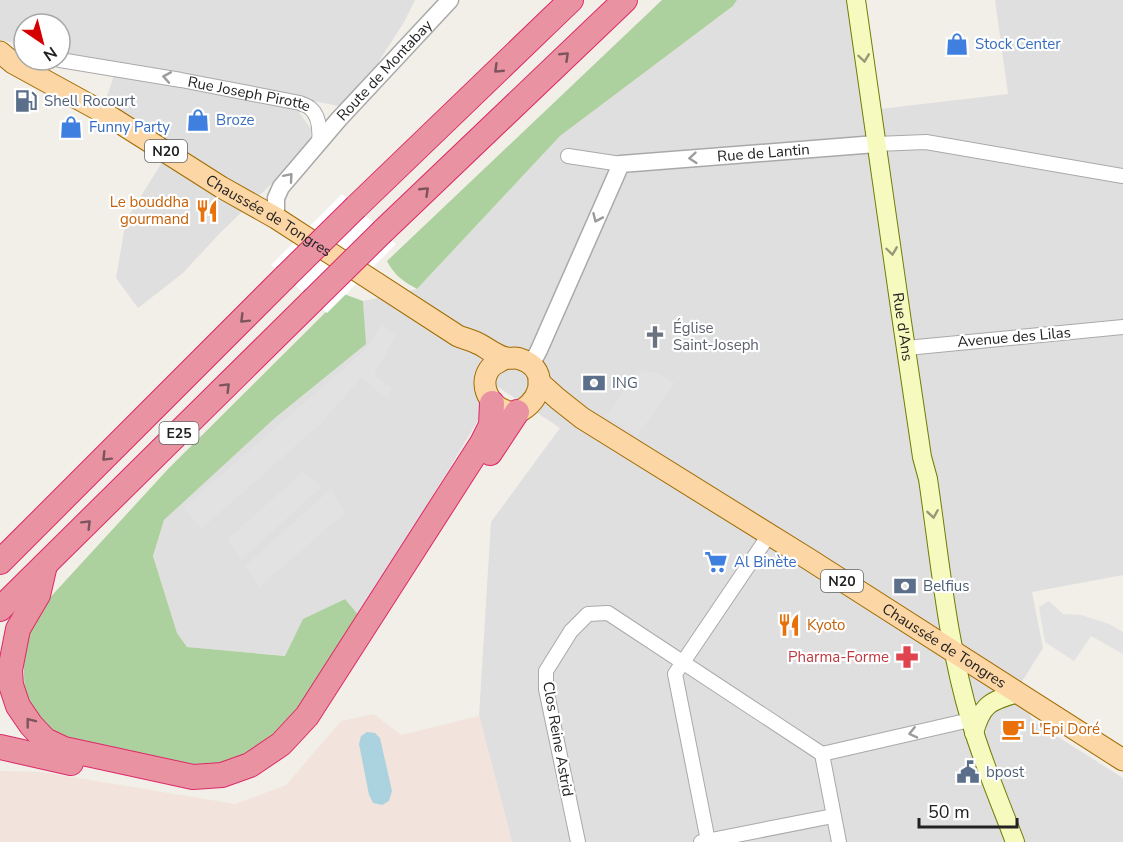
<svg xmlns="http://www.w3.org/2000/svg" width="1123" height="842" font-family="'Nunito Sans',sans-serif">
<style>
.residential{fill:#e0dfdf}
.military{fill:#f3e3dd}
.forest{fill:#add19e}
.parking{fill:#e2e2e2}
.water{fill:#aad3df}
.pier{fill:#fff}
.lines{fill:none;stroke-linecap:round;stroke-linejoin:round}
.minor-casing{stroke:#a9a9a9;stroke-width:16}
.tertiary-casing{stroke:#a9a9a9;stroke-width:19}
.secondary-casing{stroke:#707d05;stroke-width:20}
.primary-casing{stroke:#a06b00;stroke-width:23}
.motorway-casing{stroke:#dc2a67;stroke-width:26}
.minor{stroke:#fff;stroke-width:14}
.tertiary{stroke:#fff;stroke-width:16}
.secondary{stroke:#f7fabf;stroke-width:18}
.primary{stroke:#fcd6a4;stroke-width:21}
.motorway{stroke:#e892a2;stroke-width:24}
.motorway-bridge-casing{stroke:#dc2a67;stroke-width:26;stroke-linecap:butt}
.motorway-bridge{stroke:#e892a2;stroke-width:24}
.oneway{stroke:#7b545c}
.oneway2{stroke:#979978}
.oneway3{stroke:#9c9c9c}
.labels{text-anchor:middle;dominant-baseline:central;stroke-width:4.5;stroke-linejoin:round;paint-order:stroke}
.shield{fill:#fff;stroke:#646464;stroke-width:1.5}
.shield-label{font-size:14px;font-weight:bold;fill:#222}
.shop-label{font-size:15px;fill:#366cbe;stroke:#fff;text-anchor:start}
.street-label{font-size:15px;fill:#222;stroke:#fff}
.service-label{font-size:15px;fill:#4e5e75;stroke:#fff;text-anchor:start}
.food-label{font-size:15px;fill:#c56008;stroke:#fff;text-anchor:start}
.worship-label{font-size:15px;fill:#5b616d;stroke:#fff;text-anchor:start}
.health-label{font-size:15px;fill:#be3a42;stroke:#fff;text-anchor:end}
</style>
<rect width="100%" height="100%" fill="#f2efe9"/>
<g class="residential">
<polygon points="0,0 415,0 404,22 349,108 60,52 60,24 24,24 24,45 0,40"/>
<polygon points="737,0 846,0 863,111 1008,94 995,0 1123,0 1123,575 1032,592 1043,648 1021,683 1023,702 1033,721 1123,778 1123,842 512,842 479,716 491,522 560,428 498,387 360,617 345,599 304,619 286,656 187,647 177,633 153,556 164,520 275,418 365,344 363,301 417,289 560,136 733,6"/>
<polygon points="115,73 297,109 311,129 310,147 220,233 183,273 138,308 116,278 126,220 161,164 106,99"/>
</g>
<polygon class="military" points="374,714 401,735 479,716 512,842 0,842 0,771 42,772 235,804 286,785 341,721"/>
<g class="forest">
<path d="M662 0H737L733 6 560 136 417 289C404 282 394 275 387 261Z"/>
<polygon points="344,294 363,301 366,344 275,418 164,520 153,556 177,633 187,647 285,656 303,619 345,599 360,617 296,716 250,757 199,769 56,737 25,699 22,628 169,468"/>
</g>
<g class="parking">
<polygon points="382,324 396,335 374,375 392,388 388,399 361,378 320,424 201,529 184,507 365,350"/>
<polygon points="638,371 655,372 675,383 637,436 606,416"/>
<polygon points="303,472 321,487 241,560 228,539"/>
<polygon points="331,489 345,513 259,587 245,566"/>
<polygon points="1049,601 1063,614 1081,615 1109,624 1123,632 1123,654 1091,636 1074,661 1045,642 1039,607"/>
</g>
<polygon class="water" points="367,732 375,733 380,738 392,791 389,801 382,805 373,803 369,795 359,744 361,736"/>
<polygon class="pier" points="342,194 396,244 327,313 271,265"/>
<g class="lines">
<g class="minor-casing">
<g id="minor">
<path id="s1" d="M60 60 181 80 300 103C303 105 307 105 310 108 320 116 320 132 319 143"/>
<polyline points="876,144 926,142 1123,176"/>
<polyline points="568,156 621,164"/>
<polyline points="906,349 917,347 1123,327"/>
<polyline points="822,754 970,720"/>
<polyline points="708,841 675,674 769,535"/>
<polyline points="578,842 546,689 546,671 571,631 588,614 608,613 822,754 839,842"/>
<polyline points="701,842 833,816"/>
</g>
</g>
<g class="tertiary-casing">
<g id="tertiary">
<path id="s2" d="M276 218V198L281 187 339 119 450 0"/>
<path id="s3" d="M531 365 539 350 621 164 876 144"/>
</g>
</g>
<g class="secondary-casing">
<g id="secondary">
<path id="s4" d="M856 0 902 322 922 457 928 479C940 560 947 643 971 722 983 763 1000 802 1015 842"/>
<path d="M974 733C982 704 990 701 1018 693"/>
</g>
</g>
<g class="primary-casing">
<g id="primary">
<path id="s5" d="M0 52 13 63 106 114 221 187 276 218 458 336C466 339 474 341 481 345 488 349 497 356 506 358 510 359 516 357 520 359 547 367 544 397 522 410"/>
<path d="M505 358C501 361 496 363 492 366 477 382 488 405 506 411"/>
<path id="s6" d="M539 382 558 399 582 418 807 558 1123 760"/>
</g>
</g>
<g class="motorway-casing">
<g id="motorway">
<polyline points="356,207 571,0"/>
<polyline points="383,231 625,0"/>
<polyline points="490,453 517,412"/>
<polyline points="0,562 285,277"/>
<polyline points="45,565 38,595 18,629 10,670 11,685 18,706 31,725 45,740 64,749 193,777 222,775 250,765 281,744 307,716 482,443 491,425 492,403"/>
<polyline points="0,609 312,301"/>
<polyline points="0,747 71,763"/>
</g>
</g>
<use href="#minor" class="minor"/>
<use href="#tertiary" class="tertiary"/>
<use href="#secondary" class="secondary"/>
<use href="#primary" class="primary"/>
<use href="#motorway" class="motorway"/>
<g class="motorway-bridge-casing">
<g id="motorway-bridge">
<polyline points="285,277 356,207"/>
<polyline points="312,301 383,231"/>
</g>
</g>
<use href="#motorway-bridge" class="motorway-bridge"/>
</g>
<defs><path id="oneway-chevron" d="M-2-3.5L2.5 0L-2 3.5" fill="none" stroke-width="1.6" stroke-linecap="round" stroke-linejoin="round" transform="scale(1.5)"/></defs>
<g class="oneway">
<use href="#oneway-chevron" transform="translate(565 56) rotate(-44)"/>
<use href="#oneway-chevron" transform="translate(498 69) rotate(136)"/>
<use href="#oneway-chevron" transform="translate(425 191) rotate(-44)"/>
<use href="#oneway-chevron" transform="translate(244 319) rotate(135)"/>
<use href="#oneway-chevron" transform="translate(226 387) rotate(-45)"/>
<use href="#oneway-chevron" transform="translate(106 457) rotate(135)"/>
<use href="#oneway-chevron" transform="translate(87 524) rotate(-45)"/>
<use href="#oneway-chevron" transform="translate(30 722) rotate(-128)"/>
</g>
<g class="oneway2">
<use href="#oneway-chevron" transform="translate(864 58) rotate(82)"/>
<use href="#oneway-chevron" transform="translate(892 251) rotate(82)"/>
<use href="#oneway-chevron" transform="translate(933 514) rotate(81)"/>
</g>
<g class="oneway3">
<use href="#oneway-chevron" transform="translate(167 77) rotate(-170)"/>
<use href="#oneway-chevron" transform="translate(693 158) rotate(175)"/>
<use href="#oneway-chevron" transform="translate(289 177) rotate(-49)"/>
<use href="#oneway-chevron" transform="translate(597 218) rotate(114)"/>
<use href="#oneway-chevron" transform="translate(913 733) rotate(167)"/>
</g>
<defs>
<g id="shop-bare" transform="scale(1.8)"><path d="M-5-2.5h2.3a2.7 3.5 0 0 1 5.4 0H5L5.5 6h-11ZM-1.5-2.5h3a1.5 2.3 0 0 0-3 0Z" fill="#3f7fe0" stroke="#fff" stroke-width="2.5" paint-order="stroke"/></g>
<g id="fuel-bare" transform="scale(1.8)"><path d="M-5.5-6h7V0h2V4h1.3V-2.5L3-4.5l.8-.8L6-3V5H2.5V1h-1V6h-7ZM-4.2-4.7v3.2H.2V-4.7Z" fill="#5c6f8a" stroke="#fff" stroke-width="2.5" paint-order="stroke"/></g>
<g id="restaurant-bare" transform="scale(1.8)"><path d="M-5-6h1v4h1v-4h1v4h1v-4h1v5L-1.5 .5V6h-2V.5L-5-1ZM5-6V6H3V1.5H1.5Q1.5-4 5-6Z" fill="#e8710a" stroke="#fff" stroke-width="2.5" paint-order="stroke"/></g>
<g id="church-bare" transform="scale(1.8)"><path d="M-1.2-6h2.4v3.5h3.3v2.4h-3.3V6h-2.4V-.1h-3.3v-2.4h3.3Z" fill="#6b7280" stroke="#fff" stroke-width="2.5" paint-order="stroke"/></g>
<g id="bank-bare" transform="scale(1.8)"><path d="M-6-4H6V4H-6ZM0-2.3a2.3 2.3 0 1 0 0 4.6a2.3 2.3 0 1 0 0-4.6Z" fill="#5c6f8a" stroke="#fff" stroke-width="2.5" paint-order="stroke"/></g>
<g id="supermarket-bare" transform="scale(1.8)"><path d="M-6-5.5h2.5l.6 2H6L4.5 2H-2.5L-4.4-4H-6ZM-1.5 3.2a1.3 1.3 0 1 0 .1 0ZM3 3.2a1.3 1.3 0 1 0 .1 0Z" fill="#3f7fe0" stroke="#fff" stroke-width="2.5" paint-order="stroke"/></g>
<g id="pharmacy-bare" transform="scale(1.8)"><path d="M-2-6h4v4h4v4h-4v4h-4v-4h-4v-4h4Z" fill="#e0444e" stroke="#fff" stroke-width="2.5" paint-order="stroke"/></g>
<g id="cafe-bare" transform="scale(1.8)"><path d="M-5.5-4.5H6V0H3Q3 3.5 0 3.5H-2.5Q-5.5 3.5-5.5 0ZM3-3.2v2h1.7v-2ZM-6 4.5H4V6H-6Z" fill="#e8710a" stroke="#fff" stroke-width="2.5" paint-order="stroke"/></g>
<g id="civic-bare" transform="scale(1.8)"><path d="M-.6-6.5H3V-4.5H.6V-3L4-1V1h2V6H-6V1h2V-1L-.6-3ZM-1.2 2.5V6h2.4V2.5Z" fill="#5c6f8a" stroke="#fff" stroke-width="2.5" paint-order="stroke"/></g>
</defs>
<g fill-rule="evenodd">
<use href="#shop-bare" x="957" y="44"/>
<use href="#fuel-bare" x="26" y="101"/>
<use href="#shop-bare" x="198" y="120"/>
<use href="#shop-bare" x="71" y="127"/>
<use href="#restaurant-bare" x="207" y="211"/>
<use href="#church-bare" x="655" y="337"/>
<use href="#bank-bare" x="594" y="383"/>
<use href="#supermarket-bare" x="716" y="562"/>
<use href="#bank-bare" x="905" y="586"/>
<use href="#restaurant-bare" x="789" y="625"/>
<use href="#pharmacy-bare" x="907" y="657"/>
<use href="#cafe-bare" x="1013" y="729"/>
<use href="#civic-bare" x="968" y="772"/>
</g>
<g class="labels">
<g class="shield">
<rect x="145" y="140" width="42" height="22" rx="4.5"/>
<rect x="159.5" y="422" width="39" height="22" rx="4.5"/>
<rect x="821" y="570" width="42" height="22" rx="4.5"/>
</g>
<g class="shield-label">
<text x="166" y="151">N20</text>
<text x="179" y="433">E25</text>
<text x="842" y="581">N20</text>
</g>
<g class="shop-label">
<text x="975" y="44">Stock Center</text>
<text x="216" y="120">Broze</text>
<text x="89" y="127">Funny Party</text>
<text x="734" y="562">Al Binète</text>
</g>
<g class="street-label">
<text stroke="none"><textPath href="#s2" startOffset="188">Route de Montabay</textPath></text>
<text stroke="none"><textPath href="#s1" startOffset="192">Rue Joseph Pirotte</textPath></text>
<text stroke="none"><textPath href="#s3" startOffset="363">Rue de Lantin</textPath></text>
<text stroke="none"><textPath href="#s5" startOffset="315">Chaussée de Tongres</textPath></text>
<text stroke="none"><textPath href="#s4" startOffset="330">Rue d'Ans</textPath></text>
<text transform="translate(1014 337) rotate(-5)">Avenue des Lilas</text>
<text stroke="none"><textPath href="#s6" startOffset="484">Chaussée de Tongres</textPath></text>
<text transform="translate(558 739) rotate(80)">Clos Reine Astrid</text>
</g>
<g class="service-label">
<text x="44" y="101">Shell Rocourt</text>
<text x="612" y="383">ING</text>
<text x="923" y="586">Belfius</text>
<text x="986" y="772">bpost</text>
</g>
<g class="food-label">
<text x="189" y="202" text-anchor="end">Le bouddha<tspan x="189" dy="17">gourmand</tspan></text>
<text x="807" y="625">Kyoto</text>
<text x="1031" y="729">L'Epi Doré</text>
</g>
<g class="worship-label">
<text x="673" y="328">Église<tspan x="673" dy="17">Saint-Joseph</tspan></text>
</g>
<g class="health-label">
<text x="889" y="657">Pharma-Forme</text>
</g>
</g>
<g transform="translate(42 42) rotate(145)"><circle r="28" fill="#ffffff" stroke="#a7a7a7" stroke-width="1.5"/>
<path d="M0-4.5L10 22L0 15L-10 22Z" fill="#d40000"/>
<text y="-9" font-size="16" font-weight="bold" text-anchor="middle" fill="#222222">N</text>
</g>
<path d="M919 818v9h98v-9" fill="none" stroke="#222222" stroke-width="3"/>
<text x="928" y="818" font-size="18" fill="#222222" stroke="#ffffff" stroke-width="4.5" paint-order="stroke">50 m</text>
</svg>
